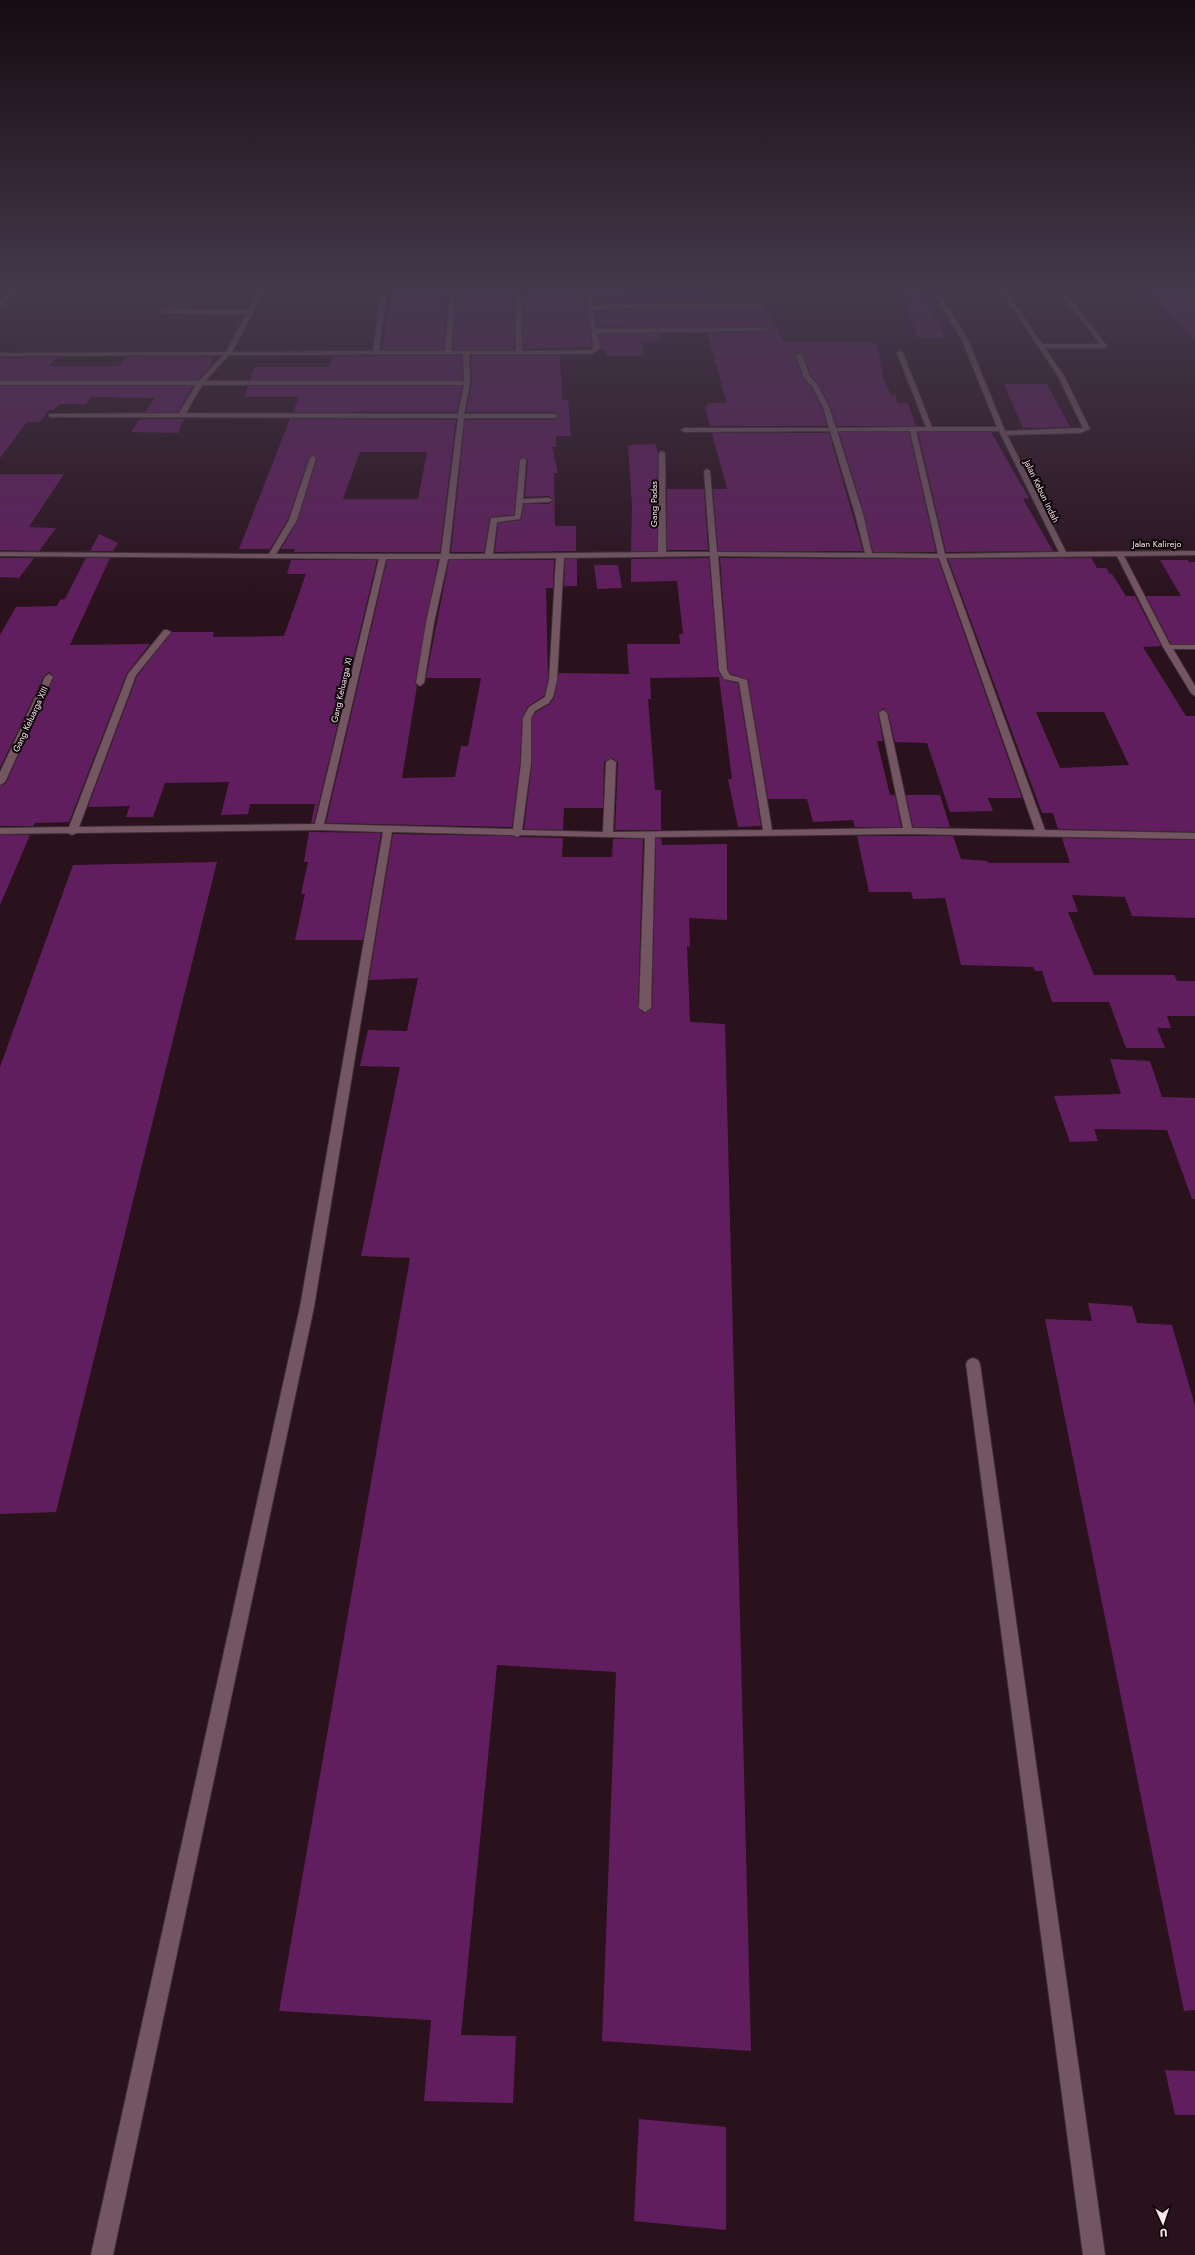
<svg xmlns="http://www.w3.org/2000/svg" width="1195" height="2255" font-family="Jost,sans-serif">
<style>
.building{fill:#611e5e;fill-rule:evenodd}
.lines{fill:none;stroke-linecap:round;stroke-linejoin:round}
.minor-casing{stroke:#3f2f35;stroke-width:2}
.minor{fill:#745662;fill-rule:evenodd}
.labels{text-anchor:middle;dominant-baseline:central;stroke-width:4;stroke-linejoin:round;paint-order:stroke}
.far-street-label{font-size:9px;fill:#f8e6ec;stroke:#0c0407}
</style>
<rect width="100%" height="100%" fill="#2a121d"/>
<g class="building">
<polygon points="393,286 448,286 444,350 382,350"/>
<polygon points="457,286 514,286 514,350 453,350"/>
<polygon points="537,286 586,286 586,306 592,347 523,349 523,287"/>
<polygon points="594,286 624,286 625,294 706,293 709,302 594,303"/>
<polygon points="899,286 917,286 946,338 918,338"/>
<polygon points="1143,286 1184,286 1195,299 1195,340"/>
<polygon points="766,307 783,341 877,343 884,380 891,395 896,395 897,403 908,403 916,426 837,426 830,406 819,384 811,376 803,354 798,352 795,355 803,378 811,387 822,408 827,426 710,426 705,406 708,406 708,403 727,403 707,333 766,332 769,327 597,327 595,310"/>
<polygon points="599,334 659,334 660,342 641,342 644,356 606,356 605,349 601,349"/>
<polygon points="0,356 2,358 58,357 48,366 119,366 126,357 214,357 209,368 198,380 0,380"/>
<polygon points="333,356 462,356 462,380 250,380 255,367 329,367"/>
<polygon points="471,356 560,356 562,400 568,400 571,436 556,436 556,447 552,447 558,473 554,473 555,526 576,526 576,551 495,552 498,523 521,520 524,504 549,504 553,500 549,496 525,497 528,460 522,457 519,460 514,515 490,517 484,552 451,552 465,420 555,420 559,416 555,412 466,412 472,383"/>
<polygon points="1004,384 1047,384 1070,427 1023,428"/>
<polygon points="0,386 193,386 178,412 145,412 155,398 91,397 86,404 59,404 54,410 49,410 40,422 27,422 0,458"/>
<polygon points="248,386 462,386 457,412 293,412 299,397 244,397"/>
<polygon points="140,419 184,419 178,433 131,432"/>
<path d="M290 419 456 420 440 552H294L295 549H281L298 520 317 458 314 455 309 458 288 519 270 549H239ZM360 452H427L418 499H343Z"/>
<polygon points="839,432 909,432 936,552 873,552 864,514"/>
<polygon points="918,432 991,432 1029,498 1023,499 1053,551 946,552"/>
<polygon points="712,433 829,433 863,551 718,551 713,489 727,489"/>
<polygon points="655,444 658,453 657,551 631,551 632,507 628,445"/>
<polygon points="0,474 64,474 29,527 56,528 39,551 0,550"/>
<polygon points="667,489 704,489 708,550 667,550"/>
<polygon points="99,534 118,543 113,551 90,551"/>
<polygon points="0,558 34,558 19,578 0,577"/>
<polygon points="86,558 110,558 70,645 150,644 127,673 69,822 35,823 33,826 0,826 0,786 6,783 54,677 49,672 44,676 0,768 0,635 16,607 57,606 60,600 65,599"/>
<polygon points="709,558 718,670 724,680 738,683 761,826 738,827 728,779 732,779 719,677 650,678 651,699 648,699 655,790 661,790 661,830 615,830 618,762 612,758 604,762 603,808 564,808 563,830 524,829 532,763 532,718 536,712 550,704 554,698 559,673 629,674 627,644 680,644 679,634 683,634 677,581 631,582 631,559"/>
<polygon points="720,558 938,559 1022,798 988,798 993,811 950,812 927,743 895,742 888,713 883,708 878,713 883,741 877,741 890,795 895,795 901,827 855,827 853,820 813,822 807,799 768,799 748,680 731,674 728,670"/>
<path d="M1091 558 1097 568H1106L1110 574H1112L1126 596H1135L1161 646 1143 647 1186 716H1195V832L1058 829 1053 813H1042L948 559ZM1036 712H1104L1129 765 1060 768Z"/>
<polygon points="565,559 577,559 577,586 564,586"/>
<polygon points="291,560 377,560 314,823 311,823 315,804 250,804 248,814 221,815 229,782 165,783 153,817 126,817 130,806 88,807 137,676 172,632 214,632 213,637 284,636 306,574 287,574"/>
<polygon points="387,560 438,560 415,683 417,686 402,778 455,777 461,746 468,746 481,678 426,678 449,560 554,560 553,588 546,588 548,680 544,696 528,706 522,718 520,763 512,827 326,823"/>
<polygon points="1160,560 1188,560 1189,562 1195,562 1195,644 1171,644 1146,596 1181,596"/>
<polygon points="594,565 618,565 622,588 597,589"/>
<polygon points="906,795 940,795 950,827 913,827"/>
<polygon points="309,832 381,833 363,940 295,940 305,894 301,894 308,862 304,862"/>
<polygon points="393,834 513,836 516,838 521,837 563,838 562,857 612,857 613,839 643,839 638,1008 644,1013 652,1008 656,838 661,838 662,845 727,844 727,920 689,918 690,947 687,946 690,1022 725,1024 751,2051 602,2041 616,1672 497,1665 461,2035 516,2036 513,2103 424,2101 431,2020 279,2011 410,1258 361,1256 400,1067 360,1066 368,1030 407,1031 418,978 369,980"/>
<polygon points="0,835 30,835 0,905"/>
<polygon points="857,836 953,836 961,859 987,861 988,863 1070,863 1062,838 1195,840 1195,918 1132,916 1125,897 1072,895 1078,912 1068,912 1094,975 1174,975 1177,981 1195,981 1195,1016 1167,1016 1171,1028 1157,1028 1165,1048 1126,1048 1109,1002 1052,1002 1042,971 1035,971 1033,967 961,965 945,898 913,899 911,892 869,892"/>
<polygon points="217,862 56,1512 0,1514 0,1067 73,865"/>
<polygon points="1110,1059 1150,1061 1162,1097 1195,1098 1195,1199 1192,1199 1167,1130 1094,1129 1098,1141 1070,1142 1054,1096 1121,1094"/>
<polygon points="1088,1303 1132,1306 1137,1323 1172,1325 1195,1406 1195,2010 1184,2011 1045,1319 1092,1321"/>
<polygon points="1165,2070 1195,2071 1195,2115 1175,2115"/>
<polygon points="639,2119 726,2127 726,2230 634,2221"/>
</g>
<g class="lines">
<g class="minor-casing">
<g id="minor">
<polygon points="17,286 22,287 0,307 0,302"/>
<path d="M257 286H262L263 293 232 352 373 351 382 286H388L379 351H445L450 286H456L451 351H516L515 286H521L522 351 591 350 594 348 587 306 588 286H593L592 305 765 303 763 306 593 309 596 329 768 328 766 331 597 333 600 348 592 354H469L470 383 464 414H555L558 416 555 418H464L449 554H485L491 518 515 516 520 460 523 458 526 460 523 499 549 498 552 500 549 502 523 503 520 519 497 522 493 554 658 552 659 453 662 451 665 453 666 552H710L704 471 707 469 710 471 717 552 865 553 855 514 830 431 684 432 681 430 684 428H829L823 407 812 386 804 378 796 355 799 353 802 355 810 377 818 385 829 407 836 428 926 427 897 353 900 351 903 353 932 427H997L962 340 930 286H935L968 340 1005 431 1083 428 1058 376 998 286H1003L1042 344H1100L1055 286H1060L1107 346 1104 348H1045L1064 376 1090 429 1080 433 1007 435 1066 552 1195 551V555L1124 556 1170 645H1195V649H1173L1195 686V696L1191 693 1163 647 1117 556 946 558 1045 830 1195 833V839L908 834 655 837 651 1008 645 1012 639 1008 645 838 521 835 517 837 513 835 392 832 314 1307 113 2255H91L300 1307 383 832 319 830 76 833 72 835 68 833 0 834V828L69 827 128 674 164 630H167L171 632 136 675 79 827 315 824 379 559 0 556V552L269 554 289 520 310 458 313 456 316 458 297 520 276 554H441L458 418 51 417 49 416V414L179 413 196 385H0V381H199L223 355 2 356 0 353 226 352 246 314 163 313 160 311 163 309 248 310 257 293ZM463 354 464 381H205L229 355ZM202 385H464L458 414 186 413ZM837 431H910L938 554 872 553 863 514ZM916 431H999L1059 552 945 554ZM710 556 719 670 724 679 739 682 763 830 613 832 616 762 611 759 606 762 603 832 522 830 531 763V718L535 711 549 703 553 697 557 680 564 558ZM718 556 939 558 1035 830 912 828 887 713 883 710 879 713 903 828 772 830 747 680 730 675 727 670ZM556 558 549 680 545 697 529 707 523 718 521 763 513 829 324 824 386 559H440L426 623 416 683 420 686 424 683 434 623 448 559Z"/>
<polygon points="1185,286 1190,286 1195,293 1195,298"/>
<polygon points="49,674 53,677 5,782 0,785 0,772 45,677"/>
<polygon points="973,1358 978,1360 980,1364 1105,2255 1083,2255 966,1364 968,1360"/>
</g>
</g>
<use href="#minor" class="minor"/>
</g>
<linearGradient id="sky" x2="0" y2="1"><stop stop-color="#170a10"/><stop offset="0.48" stop-color="#44394c"/><stop offset="1" stop-color="#44394c" stop-opacity="0"/></linearGradient>
<rect width="1195" height="602" fill="url(#sky)"/>
<g class="labels">
<g class="far-street-label">
<text transform="translate(1042 491) rotate(64)">Jalan Kebun Indah</text>
<text transform="translate(653 504) rotate(-90)">Gang Padas</text>
<text x="1157" y="543">Jalan Kalirejo</text>
<text transform="translate(341 690) rotate(-77)">Gang Keluarga XI</text>
<text transform="translate(30 719) rotate(-65)">Gang Keluarga XIII</text>
</g>
</g>
<g transform="translate(1163 2223) rotate(177)" stroke="#0c0407" stroke-width="3" paint-order="stroke">
<path d="M0-3L7 15L0 10L-7 15Z" fill="#f8e6ec"/>
<text y="-6" font-size="11" font-weight="bold" text-anchor="middle" fill="#f8e6ec">U</text>
</g>
</svg>
